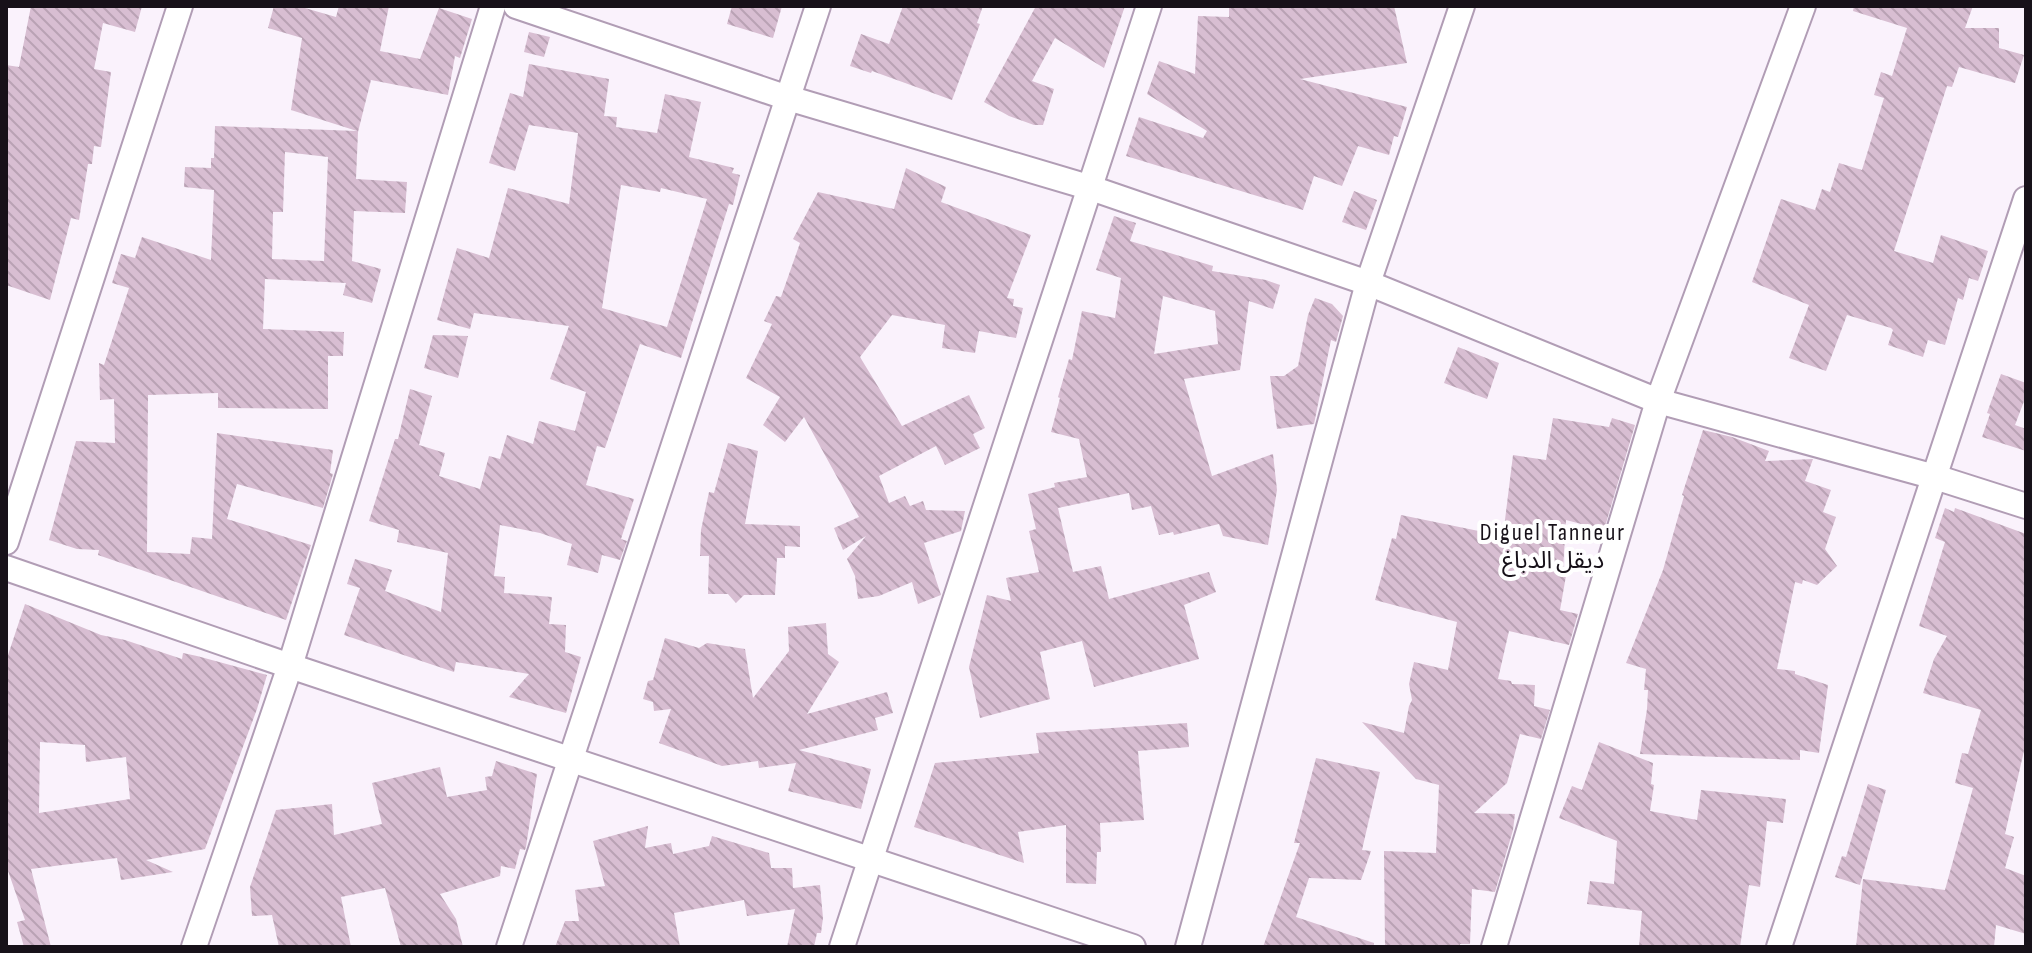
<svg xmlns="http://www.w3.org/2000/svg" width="2032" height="953" font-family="'Sofia Sans Condensed','Noto Sans Arabic',sans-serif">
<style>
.building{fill:url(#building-back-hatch);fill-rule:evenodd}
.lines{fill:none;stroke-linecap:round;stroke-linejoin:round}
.street-casing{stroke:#b19db5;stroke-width:28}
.street{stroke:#fff;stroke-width:24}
.labels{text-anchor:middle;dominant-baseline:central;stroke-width:8;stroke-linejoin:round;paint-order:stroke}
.neighbourhood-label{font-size:24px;letter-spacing:2px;fill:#171119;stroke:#fff}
</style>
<defs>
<pattern id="building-back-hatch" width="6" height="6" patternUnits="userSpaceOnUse" patternTransform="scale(2)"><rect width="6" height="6" fill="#d8bed2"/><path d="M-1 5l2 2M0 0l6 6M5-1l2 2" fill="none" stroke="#b9a2b4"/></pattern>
</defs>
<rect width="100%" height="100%" fill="#faf2fc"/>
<g class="building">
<polygon points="31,6 142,6 135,32 103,23 94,69 111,72 101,147 94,146 92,164 88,164 79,220 71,218 50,300 6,285 6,65 19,67"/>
<path d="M274 6H298L336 17 339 6H389L380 51 420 59 439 8 472 19 460 58 455 56 448 95 371 80 358 132 356 179 407 182 405 213 354 211 352 261 381 269 372 303 343 295 346 283 265 279 263 329 344 332 343 356H328V409L218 408V393L148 395 147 552 190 554 192 537 212 539 217 433 333 450 330 473 333 474 323 508 237 484 227 519 311 545 286 620 98 555 99 550 77 549 49 540 76 441 115 443 114 399 100 400 99 363 104 365 129 288 112 283 121 254 135 258 142 237 211 260 214 190 184 187 185 167 211 168V158H214L215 126 357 131 291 110 302 38 268 28ZM285 152 328 157 324 261 272 259 273 212H283Z"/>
<polygon points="732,6 782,6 773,38 727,24"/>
<polygon points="903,6 983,6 977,23 980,24 952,100 872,71 871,73 850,66 861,34 889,44"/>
<polygon points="1036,6 1125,6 1104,68 1055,38 1032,81 1054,89 1043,125 1034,125 1009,116 984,102"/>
<polygon points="1229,6 1394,6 1407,63 1300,79 1407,107 1398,137 1394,136 1389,155 1358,146 1342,186 1314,176 1303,210 1126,156 1139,117 1203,138 1207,131 1147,94 1159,61 1195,74 1198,16 1229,17"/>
<polygon points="1854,6 1973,6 1965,28 1999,28 1999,48 2024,55 2015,83 1959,67 1952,87 1947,86 1894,251 1933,263 1941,235 1988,251 1978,281 1969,278 1963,300 1958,298 1945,345 1928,340 1923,357 1888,345 1893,330 1891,328 1847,315 1826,371 1789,358 1809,305 1752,282 1781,199 1815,210 1822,189 1830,192 1839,163 1862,170 1884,98 1874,95 1881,72 1892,76 1907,28 1853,11"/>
<polygon points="529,32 550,37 544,57 524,52"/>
<path d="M529 64 609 79 604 116 617 117 616 127 657 133 665 94 701 102 689 157 734 168 732 173 740 175 733 205 729 204 681 358 640 344 605 448 597 446 586 485 634 499 621 539 627 541 620 560 602 555 598 573 567 565 572 544 540 533 500 525 494 576 505 577 504 593 552 597 549 624 566 625 565 652 581 657 566 713 509 697 529 674 456 662 454 672 344 635 360 588 347 584 355 559 392 570 385 591 441 612 448 553 397 542 399 530 369 521 395 439H398L410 389 432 396 419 445 445 453 439 476 480 489 489 456 500 459 507 435 533 444 539 421 575 431 586 392 550 379 569 326 474 313 470 329 437 320 457 248 489 258 508 188 569 204 578 133 529 125 515 171 489 163 510 93 523 97ZM621 185 660 192 661 188 707 199 667 327 602 308Z"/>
<polygon points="906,168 946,187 941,202 1031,235 1007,298 1014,299 1013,306 1023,308 1016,338 979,331 975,353 942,348 945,325 892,315 860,357 902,426 969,395 985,428 973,434 980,448 945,465 936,446 879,476 889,503 905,496 910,506 923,501 926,510 965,511 961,531 924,543 941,595 918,604 912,582 879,596 858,599 855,576 847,559 866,536 843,550 834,528 859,517 804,417 785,442 763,425 780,397 746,378 772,324 764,321 776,296 781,297 800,243 793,239 818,192 894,209"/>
<polygon points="1354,191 1377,200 1366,230 1342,222"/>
<path d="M1114 216 1136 223 1130 241 1213 266 1212 271 1266 280 1280 285 1273 309 1249 301 1240 370 1184 379 1212 476 1273 454 1277 490 1268 545 1223 536 1219 524 1174 535 1173 532 1159 535 1151 506 1132 510 1129 493 1058 508 1073 572 1101 566 1109 599 1209 572 1216 592 1184 605 1199 659 1094 687 1082 641 1040 652 1050 699 980 718 969 667 987 595 1011 601 1006 578 1039 572 1029 531 1036 529 1028 494 1055 487 1054 483 1087 477 1079 439 1051 432 1060 398 1058 397 1069 359 1072 360 1082 311 1115 318 1121 278 1096 270ZM1163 296 1215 311 1218 344 1154 354Z"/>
<polygon points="1315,298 1332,304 1343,316 1336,342 1331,340 1314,424 1277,429 1270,376 1284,376 1298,366 1308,315"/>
<polygon points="433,335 468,336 458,378 424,368"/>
<polygon points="1458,347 1499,363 1487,399 1444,383"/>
<polygon points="2001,374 2026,383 2026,396 2015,425 2026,429 2026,451 1982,437 1990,414 1987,413"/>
<polygon points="1553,418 1609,427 1612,418 1635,425 1604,530 1566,520 1563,570 1567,570 1560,610 1578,614 1569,645 1509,631 1498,679 1511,681 1512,684 1535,685 1534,706 1550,710 1541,739 1520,734 1507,783 1474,813 1515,814 1513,830 1495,892 1472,889 1470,944 1460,944 1460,947 1385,947 1384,851 1436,853 1439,785 1416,779 1362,722 1404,733 1409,706 1412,700 1409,684 1414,662 1448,670 1457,622 1375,600 1392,538 1396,539 1401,515 1503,536 1513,455 1546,460"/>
<polygon points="1703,430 1732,437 1769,451 1765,461 1813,459 1805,481 1831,490 1823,512 1836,517 1825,549 1837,566 1817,585 1803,580 1802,584 1795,582 1777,669 1795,671 1795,674 1828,685 1819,753 1800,750 1800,760 1640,754 1647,709 1648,690 1644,690 1646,669 1626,663 1663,570 1684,496 1682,495"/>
<polygon points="728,443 758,451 745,524 800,526 800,547 785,546 785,558 777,558 775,595 744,595 736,603 728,594 708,594 709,556 700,556 701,530 709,492 714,493"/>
<polygon points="1945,508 1954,512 1955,508 2026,534 2026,742 2005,834 2014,837 2005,868 2026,876 2026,934 1996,925 1994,947 1856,947 1863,879 1945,890 1973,788 1955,783 1962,753 1968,754 1981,710 1923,693 1934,659 1947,636 1919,626 1945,542 1935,538"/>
<path d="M25 604 101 635 125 640 182 659 183 653 197 656 267 675 257 709 205 849 146 860 173 872 121 880 117 858 31 869 51 947H24L17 922 25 920 6 865V661ZM40 742 85 745 86 762 126 757 130 799 39 813Z"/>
<polygon points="826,623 828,654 839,662 807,714 887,692 893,713 875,718 878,730 799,750 871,769 861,809 788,791 796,763 759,768 758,761 722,766 659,743 671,709 654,711 653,702 643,699 648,681 653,680 665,638 699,648 707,643 745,649 753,698 789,651 788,627"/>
<polygon points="1187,723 1189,747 1138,751 1144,820 1100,823 1101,852 1097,852 1096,884 1066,883 1066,825 1018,832 1024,863 914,827 935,763 1039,753 1036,733"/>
<polygon points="1599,742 1653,763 1651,784 1654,785 1650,811 1697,820 1701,790 1786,799 1783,823 1767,821 1760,887 1749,885 1740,947 1639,947 1642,911 1587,904 1590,881 1614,884 1617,841 1559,818 1572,786 1582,790"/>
<polygon points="1316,758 1380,772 1362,850 1371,851 1361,880 1309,878 1296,917 1374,943 1374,947 1263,947 1300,843 1294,843"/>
<polygon points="496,761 537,774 526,847 525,850 520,849 515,869 501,866 500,876 440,894 456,919 463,947 401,947 385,888 341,897 351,947 279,947 272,915 252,916 250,887 276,810 332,804 334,835 382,824 372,783 440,767 447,797 487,790 485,777 492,776"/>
<polygon points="1868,784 1886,790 1860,885 1835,877 1842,856 1846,857"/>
<polygon points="648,826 645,848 671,843 673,854 709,846 712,836 769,853 771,868 792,868 793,888 820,885 823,918 821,933 817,933 814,947 787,947 795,909 747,916 744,900 674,913 680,947 555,947 565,921 579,921 575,890 605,886 593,841"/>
</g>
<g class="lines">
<g class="street-casing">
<g id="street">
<polyline points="516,6 788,98 1088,187 1368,283 1658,401 1935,477 2026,506"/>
<polyline points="6,542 180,6"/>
<polyline points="6,568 290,666 1133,947"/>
<polyline points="194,947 290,666 493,6"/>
<polyline points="509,947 818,6"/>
<polyline points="842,947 1149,6"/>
<polyline points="1188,947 1368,283 1462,6"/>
<polyline points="1494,947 1658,401 1803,6"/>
<polyline points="1779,947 2026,199"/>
</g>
</g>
<use href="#street" class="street"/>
</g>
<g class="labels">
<g class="neighbourhood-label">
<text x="1553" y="532">Diguel Tanneur<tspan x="1553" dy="28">ديقل الدباغ</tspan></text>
</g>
</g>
<rect width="2032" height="953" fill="none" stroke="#171119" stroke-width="16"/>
</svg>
